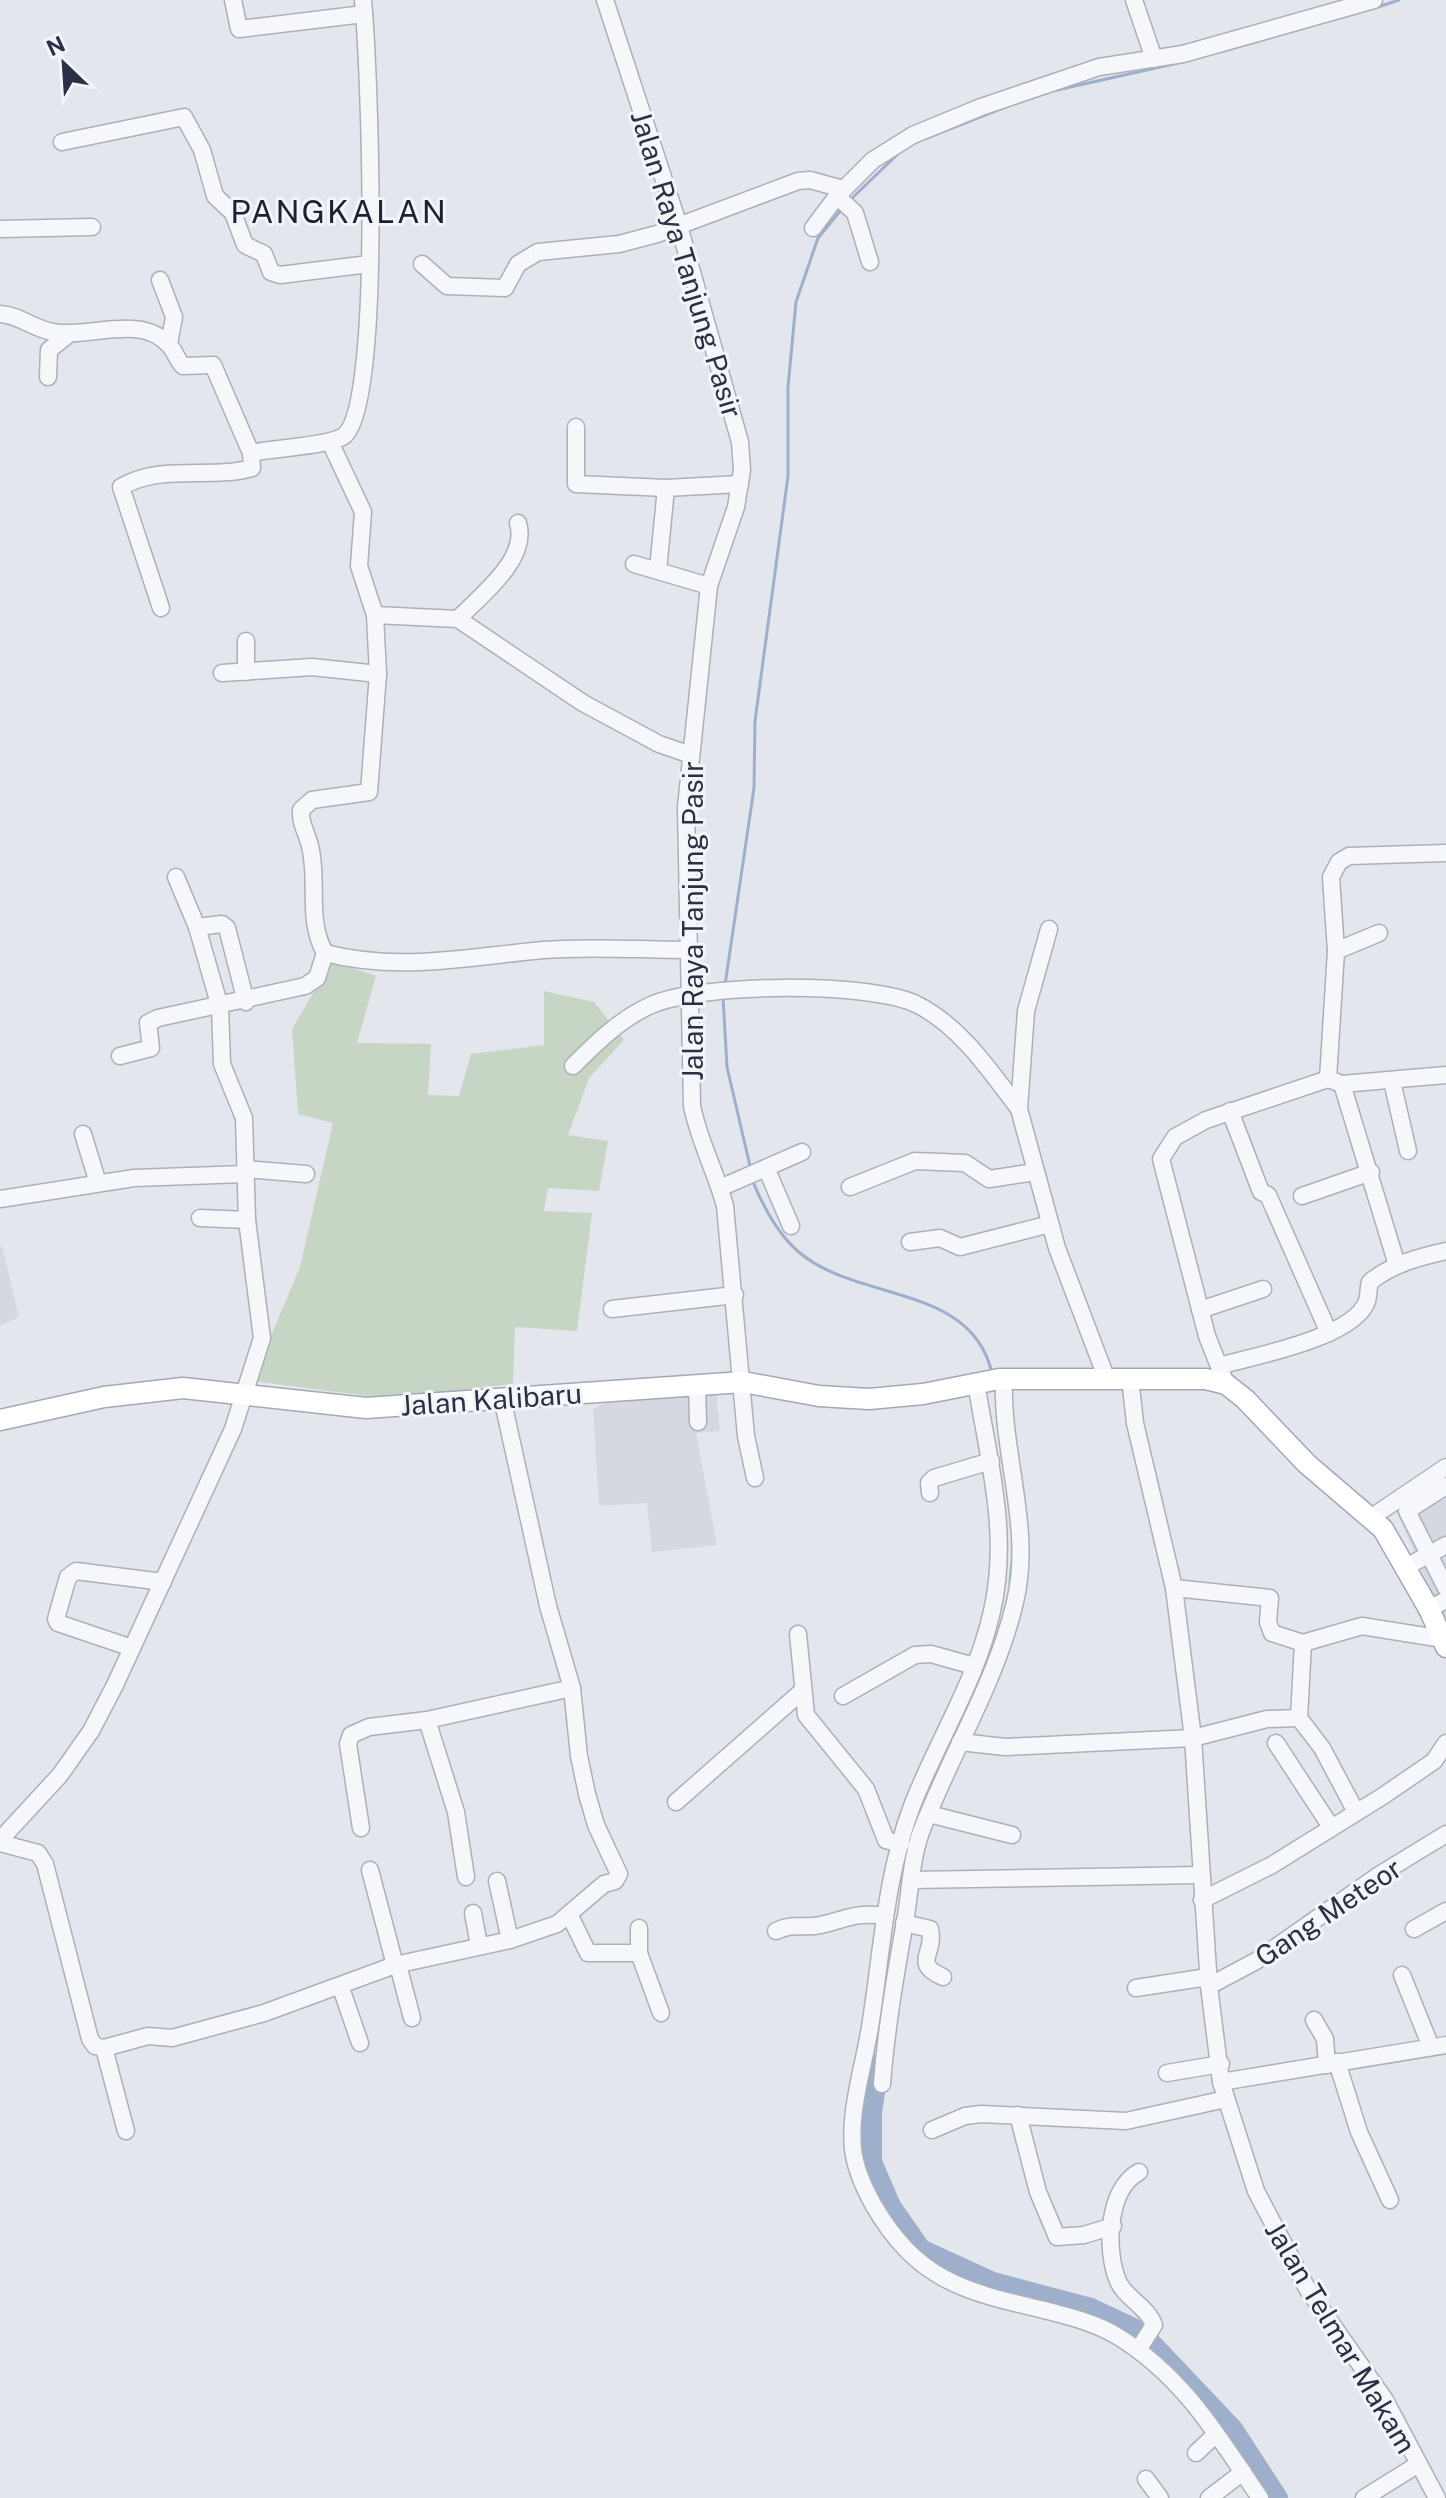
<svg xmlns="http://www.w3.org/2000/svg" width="1446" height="2498" font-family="'Public Sans',sans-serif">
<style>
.built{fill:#d5d8e1}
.green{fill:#c7d6c4}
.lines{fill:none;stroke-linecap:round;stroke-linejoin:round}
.stream{stroke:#9eafcc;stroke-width:3}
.river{stroke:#9eafcc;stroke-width:20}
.minor-casing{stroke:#acb0ba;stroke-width:19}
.major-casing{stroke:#a2a8b8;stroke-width:23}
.minor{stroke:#f6f7fa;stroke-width:16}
.major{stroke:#fff;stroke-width:20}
.labels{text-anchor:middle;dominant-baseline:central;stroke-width:6;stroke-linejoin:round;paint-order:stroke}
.street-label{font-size:28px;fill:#2a3145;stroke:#f3f5f9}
.quarter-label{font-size:32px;letter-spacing:2px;fill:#1c2236;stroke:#f3f5f9}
</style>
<rect width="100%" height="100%" fill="#e3e6ec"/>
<g class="built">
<polygon points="2,1246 19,1317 0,1326 0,1247"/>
<polygon points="716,1391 720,1431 696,1433 717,1545 652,1552 647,1503 599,1506 593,1409 618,1397"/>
<polygon points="1446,1480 1446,1628 1397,1512"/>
</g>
<polygon class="green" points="332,961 376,976 357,1043 431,1044 428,1095 459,1096 471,1054 544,1045 544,991 594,1002 624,1040 589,1078 568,1135 608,1141 599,1191 548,1188 544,1211 592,1213 577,1331 515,1327 513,1384 391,1399 252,1381 300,1267 333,1123 298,1114 292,1029"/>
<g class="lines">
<g class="stream">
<polyline points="1378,7 1399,0"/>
<polyline points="1220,52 1363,11"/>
<polyline points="1057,90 1178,63"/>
<polyline points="914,143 1008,106"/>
<polyline points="849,201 901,151"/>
<polyline points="725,985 754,788 755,721 788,476 788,387 796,302 818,238 841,210"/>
<polyline points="723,997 727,1067 750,1166"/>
<path d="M753 1182C763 1206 779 1236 800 1253 858 1302 973 1284 992 1374"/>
<polyline points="1010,1583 1012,1563"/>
</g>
<polyline class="river" points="879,2063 872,2113 872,2162 891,2206 921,2249 993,2282 1091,2308 1140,2331 1233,2429 1278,2498"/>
<g class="minor-casing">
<g id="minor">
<polyline points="233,0 239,29 364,14"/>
<path d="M605 0 679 226 740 442 742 470 736 507 709 586 686 807 692 1106C699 1141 716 1172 725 1206L746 1436 755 1478"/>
<polyline points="1134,0 1154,59"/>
<polyline points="62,142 184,117 202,150 215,196 233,213 245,245 264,254 271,272 280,275 369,264"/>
<polyline points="837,196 855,213 870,262"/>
<polyline points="813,228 837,196 873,160 913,135 981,107 1099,67 1183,54 1374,0"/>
<polyline points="0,229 92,227"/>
<polyline points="422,264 447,286 505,288 518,264 538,252 619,244 657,234 798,181 810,180 843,189"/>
<polyline points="160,280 174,317 169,344"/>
<path d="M0 314C20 315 33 329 53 332 88 339 141 313 169 345 175 351 177 360 183 366L213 365 251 453C273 448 333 446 345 435 383 400 369 63 363 0"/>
<polyline points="48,377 49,350 69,334"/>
<polyline points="576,427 576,484 666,488 740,484"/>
<polyline points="634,564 709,586"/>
<polyline points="658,570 666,488"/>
<path d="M161 608 121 487C163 463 209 480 252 468L251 453"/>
<polyline points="375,615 458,619 583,703 659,744 691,755"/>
<path d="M458 619C481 595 529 559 518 523"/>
<polyline points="246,672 246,641"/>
<polyline points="222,673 312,667 378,674"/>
<polyline points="197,927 222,924 227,928 246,1002"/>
<polyline points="1049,929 1026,1011 1019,1109 1057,1248 1106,1377"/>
<polyline points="1336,951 1379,933"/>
<path d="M325 953C306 919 319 882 310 846 307 833 300 824 301 810L312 800 369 792 378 674 375 615 359 566 363 512 331 444"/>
<path d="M120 1056 151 1048 148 1023 158 1018 305 986 317 978 325 953C398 972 469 957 543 950 591 946 641 950 689 950"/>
<path d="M573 1066C596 1043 619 1020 649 1006 697 983 871 981 918 1005 961 1027 991 1072 1019 1109"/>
<polyline points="1328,1079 1336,951 1331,877 1339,862 1349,856 1446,853"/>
<polyline points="1392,1081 1408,1151"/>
<polyline points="1342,1084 1397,1265"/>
<polyline points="1230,1111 1261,1192 1268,1195 1329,1333"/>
<polyline points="83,1134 98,1183"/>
<polyline points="245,1169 306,1174"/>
<polyline points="767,1170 791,1226"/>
<polyline points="850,1187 915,1161 965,1163 989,1179 1035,1172"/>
<polyline points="720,1188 802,1152"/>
<polyline points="1302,1196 1371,1172"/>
<polyline points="0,1199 134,1178 245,1174"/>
<polyline points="200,1218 247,1220"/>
<polyline points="910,1242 940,1238 960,1247 1050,1224"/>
<polyline points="612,1309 735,1295"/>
<polyline points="1200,1310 1263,1289"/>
<path d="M1219 1366C1254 1356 1354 1338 1367 1301 1369 1295 1368 1288 1370 1282 1392 1264 1419 1257 1446 1251"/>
<polyline points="1130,1378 1135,1423 1174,1588 1193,1738 1209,1986 1221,2082 1256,2191 1308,2290 1385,2400 1437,2498"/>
<path d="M976 1382C988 1459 1010 1532 992 1611 977 1680 937 1741 912 1806 885 1877 882 1953 870 2027 864 2065 849 2110 853 2149 855 2167 865 2190 874 2206 917 2279 962 2291 1040 2309 1067 2316 1094 2322 1117 2336 1183 2376 1218 2436 1260 2498"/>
<polyline points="1226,1384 1207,1336 1161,1159 1175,1137 1206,1120 1328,1079 1342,1084 1446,1075"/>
<polyline points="697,1385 698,1422"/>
<polyline points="1446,1486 1407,1511 1446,1588"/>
<polyline points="930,1493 929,1483 934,1478 991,1461"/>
<polyline points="1369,1519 1446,1467"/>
<polyline points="1406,1567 1446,1545"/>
<polyline points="1174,1588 1270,1598 1268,1622 1272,1633 1303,1643 1299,1718 1322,1748 1356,1812"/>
<polyline points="1429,1609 1446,1600"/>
<polyline points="798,1634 806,1715 866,1789 886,1840 901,1844"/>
<polyline points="1303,1643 1362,1626 1443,1639"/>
<polyline points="132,1648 58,1623 56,1619 68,1577 76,1571 163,1582"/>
<polyline points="843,1696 915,1655 931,1654 974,1666"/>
<polyline points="427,1720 456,1812 466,1877"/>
<polyline points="960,1742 1005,1747 1193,1738 1267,1719 1299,1718"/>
<polyline points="1276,1743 1331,1827"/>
<polyline points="676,1802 801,1692"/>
<polyline points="929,1814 1012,1835"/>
<polyline points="361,1828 348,1744 351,1735 369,1727 427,1720 572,1688"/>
<polyline points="0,1840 60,1775 91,1731 115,1685 233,1429 262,1338 247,1220 244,1118 222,1064 220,1007 197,927 176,877"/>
<polyline points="0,1843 38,1853 45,1864 90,2039 95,2046 104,2048 148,2036 172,2038 264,2013 395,1965 510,1940 557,1924 604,1884 615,1881 619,1874 596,1825 587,1794 579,1756 572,1688 548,1606 502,1398"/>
<polyline points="370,1870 395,1965"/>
<polyline points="912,1880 1201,1875"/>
<polyline points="497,1881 510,1940"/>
<polyline points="1202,1900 1272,1865 1383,1796 1434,1761 1446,1743"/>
<polyline points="473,1913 479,1945"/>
<polyline points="570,1916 588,1953 639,1953"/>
<path d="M904 1923 930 1929C936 1954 911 1963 943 1977"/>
<polyline points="639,1928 639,1953 661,2013"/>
<polyline points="1414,1929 1446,1911"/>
<path d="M776 1931C795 1922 803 1929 821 1925 847 1919 855 1912 884 1916"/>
<polyline points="398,1965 412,2018"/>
<polyline points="1402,1975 1431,2047"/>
<polyline points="1209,1986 1256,1961 1379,1875 1446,1834"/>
<polyline points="341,1988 360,2043"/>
<polyline points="1136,1988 1208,1977"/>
<polyline points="1314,2020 1325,2039 1327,2065"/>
<polyline points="104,2048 126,2131"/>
<polyline points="1337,2062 1359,2132 1390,2200"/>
<polyline points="1167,2073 1221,2064"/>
<polyline points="1221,2082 1446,2045"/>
<path d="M882 2084C886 2030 895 1976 905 1922 910 1893 911 1860 921 1832 950 1755 996 1683 1015 1602 1033 1528 1001 1453 1004 1379"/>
<polyline points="1018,2115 1038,2192 1057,2237 1084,2235 1113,2226"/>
<polyline points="932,2130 965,2116 981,2114 1126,2121 1226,2099"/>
<path d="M1138 2350 1154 2325C1147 2306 1125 2298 1118 2281 1105 2251 1107 2189 1139 2172"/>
<polyline points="1196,2453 1216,2434"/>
<polyline points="1146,2479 1160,2498"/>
<polyline points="1209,2498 1243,2472"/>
<polyline points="1364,2498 1417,2465"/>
</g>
</g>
<g class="major-casing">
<polyline id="major" points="0,1420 104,1397 183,1388 366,1408 743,1382 819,1396 869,1399 923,1394 999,1379 1206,1379 1226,1384 1245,1399 1307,1464 1383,1529 1429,1609 1446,1647"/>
</g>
<use href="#minor" class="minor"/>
<use href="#major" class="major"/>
</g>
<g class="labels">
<g class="street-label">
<text transform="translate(687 264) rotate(73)">Jalan Raya Tanjung Pasir</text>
<text transform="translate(692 921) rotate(-90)">Jalan Raya Tanjung Pasir</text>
<text transform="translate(491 1399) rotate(-4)">Jalan Kalibaru</text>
<text transform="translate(1328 1912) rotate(-34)">Gang Meteor</text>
<text transform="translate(1341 2337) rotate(59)">Jalan Telmar Makam</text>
</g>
<g class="quarter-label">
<text x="339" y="211">PANGKALAN</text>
</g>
</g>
<g transform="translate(64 64) rotate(335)" stroke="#f3f5f9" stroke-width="6" paint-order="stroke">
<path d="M0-6L14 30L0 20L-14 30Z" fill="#2a3145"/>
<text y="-12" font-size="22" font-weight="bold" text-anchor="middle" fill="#2a3145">N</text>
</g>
</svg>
